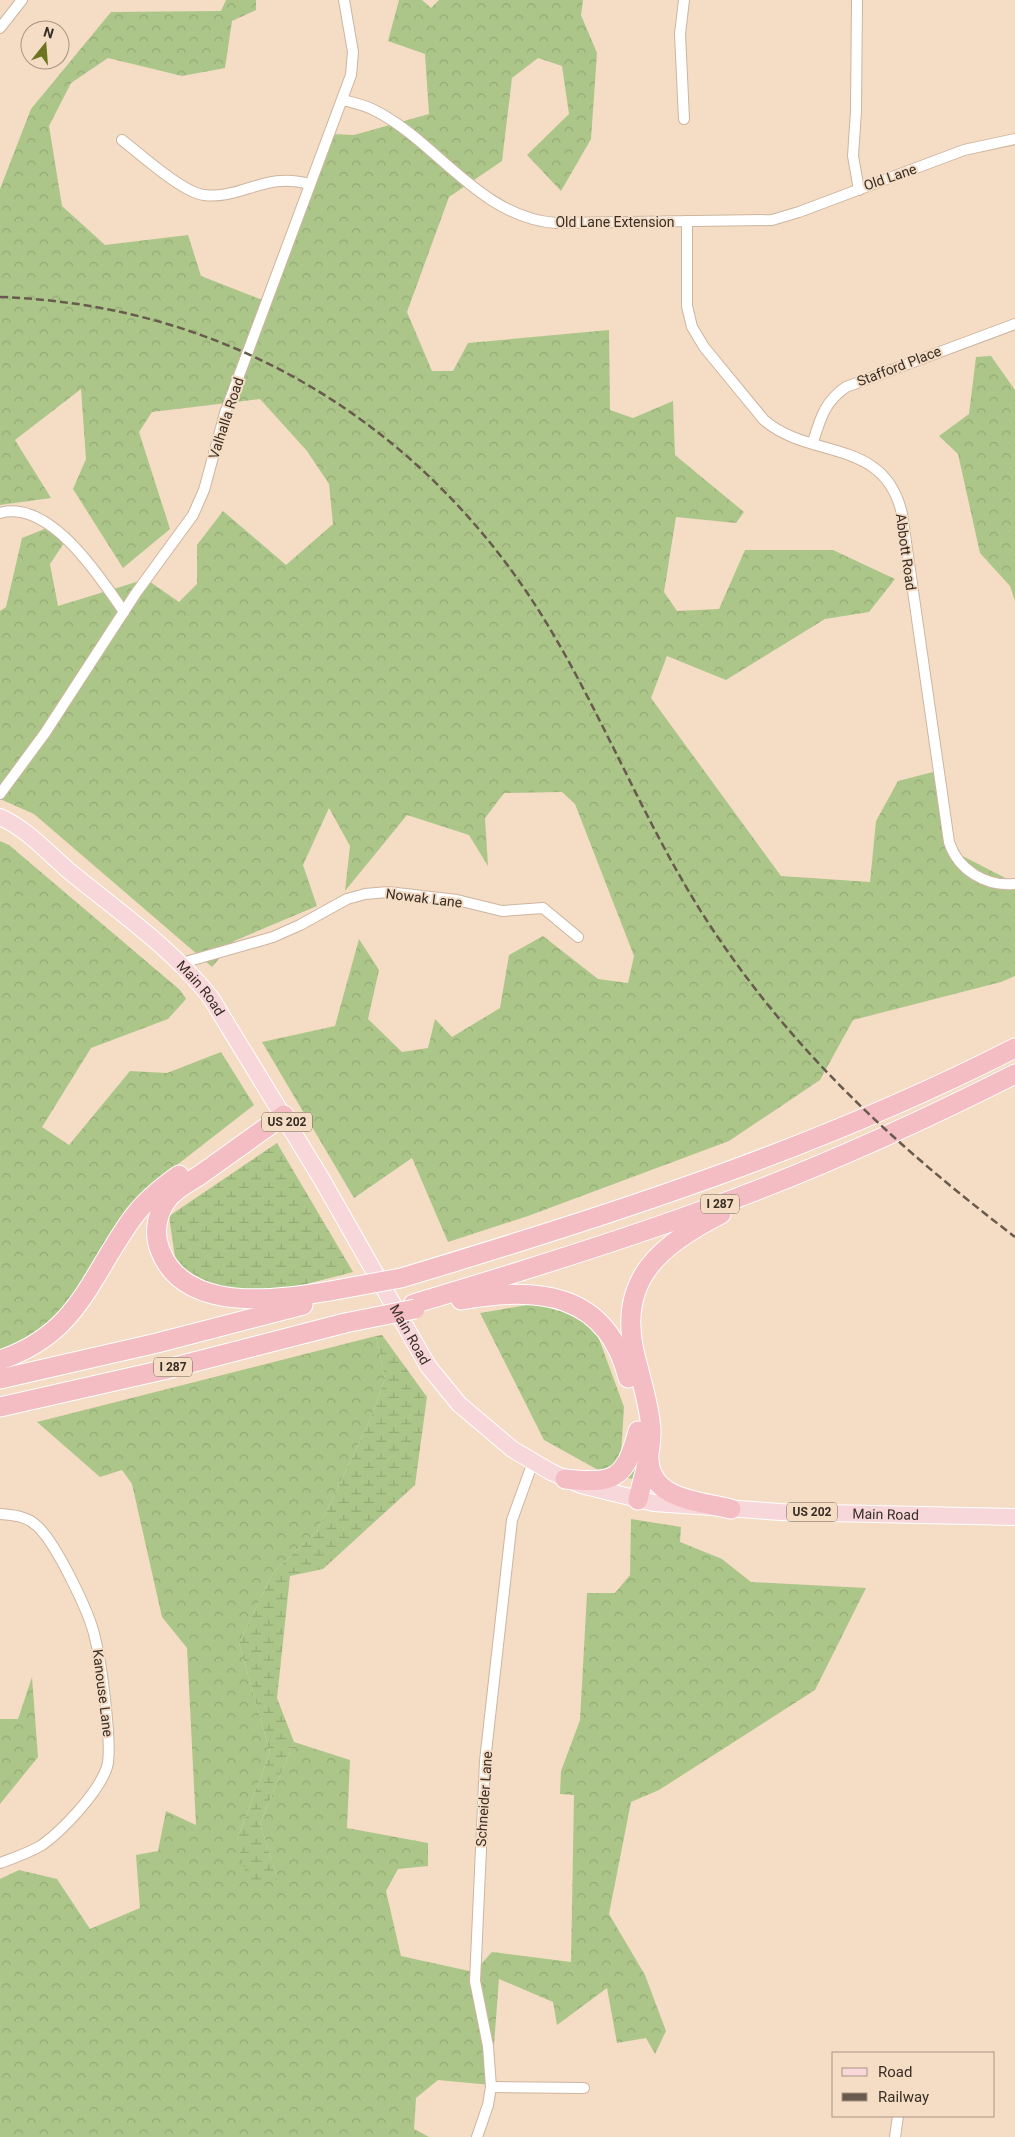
<svg xmlns="http://www.w3.org/2000/svg" width="1015" height="2137" font-family="Roboto,sans-serif">
<style>
.forest{fill:url(#forest-crowns)}
.wetland{fill:url(#wetland-marsh)}
.lines{fill:none;stroke-linecap:round;stroke-linejoin:round}
.minor-casing{stroke:#cdb59f;stroke-width:12}
.primary-casing{stroke:#fff;stroke-width:18}
.motorway-casing{stroke:#fff;stroke-width:21}
.minor{stroke:#fff;stroke-width:10}
.primary{stroke:#f8d7db;stroke-width:16}
.motorway{stroke:#f4bdc3;stroke-width:19}
.rail{stroke:#685a4d;stroke-width:2.5;stroke-dasharray:8 4;stroke-linecap:butt}
.motorway-bridge-casing{stroke:#fff;stroke-width:21;stroke-linecap:butt}
.motorway-bridge{stroke:#f4bdc3;stroke-width:19}
.labels{text-anchor:middle;dominant-baseline:central;stroke-width:4;stroke-linejoin:round;paint-order:stroke}
.shield{fill:#f5dcc5;stroke:#716255;stroke-width:1}
.shield-label{font-size:12px;font-weight:bold;fill:#382e25}
.street-label{font-size:14px;fill:#382e25;stroke:#f5dcc5}
</style>
<defs>
<pattern id="forest-crowns" width="20" height="18" patternUnits="userSpaceOnUse" patternTransform="scale(1.25)"><rect width="20" height="18" fill="#acc689"/><path d="M2 6a3 3 0 1 1 6 0M12 15a3 3 0 1 1 6 0" fill="none" stroke="#95aa76"/></pattern>
<pattern id="wetland-marsh" width="20" height="14" patternUnits="userSpaceOnUse" patternTransform="scale(1.25)"><rect width="20" height="14" fill="#acc689"/><path d="M1 5h8M5 5V1M11 12h8M15 12V8" fill="none" stroke="#95aa76"/></pattern>
</defs>
<rect width="100%" height="100%" fill="#f5dcc5"/>
<g class="forest">
<polygon points="226,0 256,0 256,10 232,21 225,68 182,76 108,58 71,83 49,126 62,206 105,245 188,235 201,276 265,301 333,134 354,135 429,114 425,54 388,41 399,0 422,0 431,8 439,0 583,0 581,15 597,53 591,139 561,191 527,155 569,114 562,66 538,58 512,78 502,161 449,197 407,312 432,371 453,371 468,343 609,330 610,410 633,418 673,401 675,455 744,512 736,523 676,517 664,592 677,611 719,609 745,550 833,550 895,579 869,612 825,619 726,680 667,656 651,698 781,876 870,882 876,821 898,781 937,771 951,850 1015,883 1015,976 1001,982 853,1020 820,1080 729,1141 528,1216 448,1242 412,1158 354,1198 262,1042 335,1026 359,939 379,970 368,1019 402,1052 428,1048 435,1019 452,1037 500,1008 509,955 543,936 598,979 628,983 634,956 575,804 562,792 504,793 485,818 488,866 469,835 407,815 345,891 350,846 329,808 303,865 317,906 234,941 212,967 34,814 0,799 0,611 6,607 22,538 57,524 70,534 50,564 58,606 146,579 179,602 197,584 197,545 223,511 286,565 333,524 329,484 307,451 260,399 152,412 139,432 170,529 123,568 73,489 86,459 81,389 15,440 51,498 0,505 0,189 31,109 111,12 221,11"/>
<polygon points="991,356 1015,390 1015,601 1010,586 980,553 958,454 939,436 969,414 976,357"/>
<polygon points="0,841 9,845 180,990 186,999 168,1019 91,1048 42,1127 69,1145 130,1071 167,1073 221,1052 254,1105 155,1182 79,1291 55,1318 24,1341 0,1355"/>
<polygon points="545,1302 595,1328 624,1407 621,1454 653,1484 600,1471 544,1440 480,1313"/>
<polygon points="376,1336 385,1379 370,1420 317,1531 273,1573 239,1643 270,1752 237,1840 278,1880 260,1824 294,1742 350,1760 347,1828 428,1843 428,1866 398,1869 386,1891 401,1956 474,1972 492,1952 571,1962 574,1795 560,1794 561,1771 580,1720 587,1593 615,1593 630,1575 631,1519 681,1527 680,1542 722,1559 751,1582 866,1588 815,1690 659,1790 631,1802 609,1914 645,1975 666,2031 655,2054 646,2038 617,2043 607,1988 557,2025 553,2002 499,1979 491,2085 438,2080 416,2098 414,2129 429,2137 0,2137 0,1879 19,1870 57,1879 90,1929 140,1908 136,1855 158,1851 166,1811 196,1825 187,1648 162,1617 132,1484 122,1470 100,1477 37,1422"/>
<polygon points="32,1677 38,1757 0,1804 0,1719 18,1719"/>
</g>
<g class="wetland">
<polygon points="277,1143 353,1272 268,1294 219,1289 176,1264 169,1216"/>
<polygon points="382,1335 427,1397 415,1485 323,1569 290,1576 277,1698 294,1742 260,1824 278,1880 248,1883 237,1840 270,1752 239,1643 273,1573 317,1531 370,1420 385,1379 376,1336"/>
</g>
<g class="lines">
<g class="minor-casing">
<g id="minor">
<polyline points="684,0 680,34 684,119"/>
<polyline points="857,0 856,111 853,156 859,190"/>
<polyline points="0,28 22,0"/>
<path d="M343 100C354 103 365 105 376 111 438 143 481 218 556 223L772 220 799 212 964 150 1015 139"/>
<path d="M122 140C140 154 183 193 204 195 240 200 267 171 309 184"/>
<path d="M687 221V306L692 327 704 347 764 420C810 460 885 437 902 514L949 842C958 870 986 887 1015 884"/>
<path d="M813 442C820 419 825 401 846 387L1015 324"/>
<path d="M0 513C50 499 100 577 124 612"/>
<polyline points="0,794 45,733 136,593 193,515 204,490 225,413 351,75 353,52 344,0"/>
<polyline points="182,963 273,937 300,925 347,899 365,894 388,892 457,900 502,911 543,908 578,937"/>
<path d="M0 1514C13 1515 26 1516 36 1525 55 1541 90 1613 95 1638 101 1661 113 1747 107 1767 99 1792 63 1830 42 1845 29 1853 14 1858 0 1863"/>
<polyline points="491,2087 584,2088"/>
<polyline points="477,2137 488,2105 491,2087 488,2046 475,1981 485,1761 512,1520 533,1462"/>
<polyline points="895,2137 898,2116"/>
</g>
</g>
<g class="primary-casing">
<g id="primary">
<path id="s1" d="M0 817C26 828 48 853 69 871 118 911 172 948 211 998L321 1178 428 1366 459 1404 512 1449 551 1472 581 1485 654 1503 781 1512 1015 1517"/>
</g>
</g>
<g class="motorway-casing">
<g id="motorway">
<path d="M284 1115C256 1135 228 1155 200 1175 188 1183 173 1190 165 1203 156 1217 154 1235 160 1250 184 1314 278 1300 330 1291"/>
<path d="M401 1278C611 1215 819 1148 1015 1048"/>
<path d="M461 1300C537 1286 607 1292 628 1378"/>
<path d="M413 1304C510 1275 608 1245 704 1210 810 1172 914 1125 1015 1074"/>
<path d="M0 1360C80 1333 89 1277 134 1216 146 1200 162 1187 179 1175"/>
<polyline points="0,1379 157,1343 303,1305"/>
<polyline points="0,1407 163,1370 345,1323"/>
<path d="M649 1459C650 1500 700 1501 731 1509"/>
<path d="M565 1479C614 1484 625 1480 638 1431"/>
<path d="M638 1500C643 1477 652 1453 651 1429 649 1402 640 1377 634 1351 618 1278 662 1244 721 1214"/>
</g>
</g>
<use href="#minor" class="minor"/>
<use href="#primary" class="primary"/>
<use href="#motorway" class="motorway"/>
<path class="rail" d="M0 297C238 305 438 434 556 639 611 734 651 836 711 927 795 1054 895 1145 1015 1237"/>
<g class="motorway-bridge-casing">
<g id="motorway-bridge">
<polyline points="330,1291 401,1278"/>
<polyline points="345,1323 415,1309"/>
</g>
</g>
<use href="#motorway-bridge" class="motorway-bridge"/>
</g>
<g class="labels">
<g class="shield">
<rect x="262" y="1112.5" width="50" height="19" rx="4"/>
<rect x="701" y="1194.5" width="38" height="19" rx="4"/>
<rect x="154" y="1357.5" width="38" height="19" rx="4"/>
<rect x="787" y="1502.5" width="50" height="19" rx="4"/>
</g>
<g class="shield-label">
<text x="287" y="1122">US 202</text>
<text x="720" y="1204">I 287</text>
<text x="173" y="1367">I 287</text>
<text x="812" y="1512">US 202</text>
</g>
<g class="street-label">
<text transform="translate(890 177) rotate(-19)">Old Lane</text>
<text x="615" y="222">Old Lane Extension</text>
<text transform="translate(899 366) rotate(-21)">Stafford Place</text>
<text transform="translate(226 418) rotate(-72)">Valhalla Road</text>
<text transform="translate(906 552) rotate(82)">Abbott Road</text>
<text transform="translate(424 898) rotate(7)">Nowak Lane</text>
<text stroke="none"><textPath href="#s1" startOffset="265">Main Road</textPath></text>
<text stroke="none"><textPath href="#s1" startOffset="670">Main Road</textPath></text>
<text stroke="none"><textPath href="#s1" startOffset="1210">Main Road</textPath></text>
<text transform="translate(103 1693) rotate(83)">Kanouse Lane</text>
<text transform="translate(484 1799) rotate(-86)">Schneider Lane</text>
</g>
</g>
<rect x="832" y="2052" width="162" height="65" fill="#f5dcc5" stroke="#a99685"/>
<rect x="842" y="2068" width="25" height="8" fill="#f8d7db" stroke="#a99685"/>
<text x="878" y="2077" font-size="15" fill="#382e25">Road</text>
<rect x="842" y="2093" width="25" height="8" fill="#685a4d" stroke="#a99685"/>
<text x="878" y="2102" font-size="15" fill="#382e25">Railway</text>
<g transform="translate(45 45) rotate(17)"><circle r="24" fill="#f5dcc5" stroke="#a99685"/>
<path d="M0-4L9 19L0 12L-9 19Z" fill="#6b7520"/>
<text y="-8" font-size="14" font-weight="bold" text-anchor="middle" fill="#382e25">N</text>
</g>
</svg>
